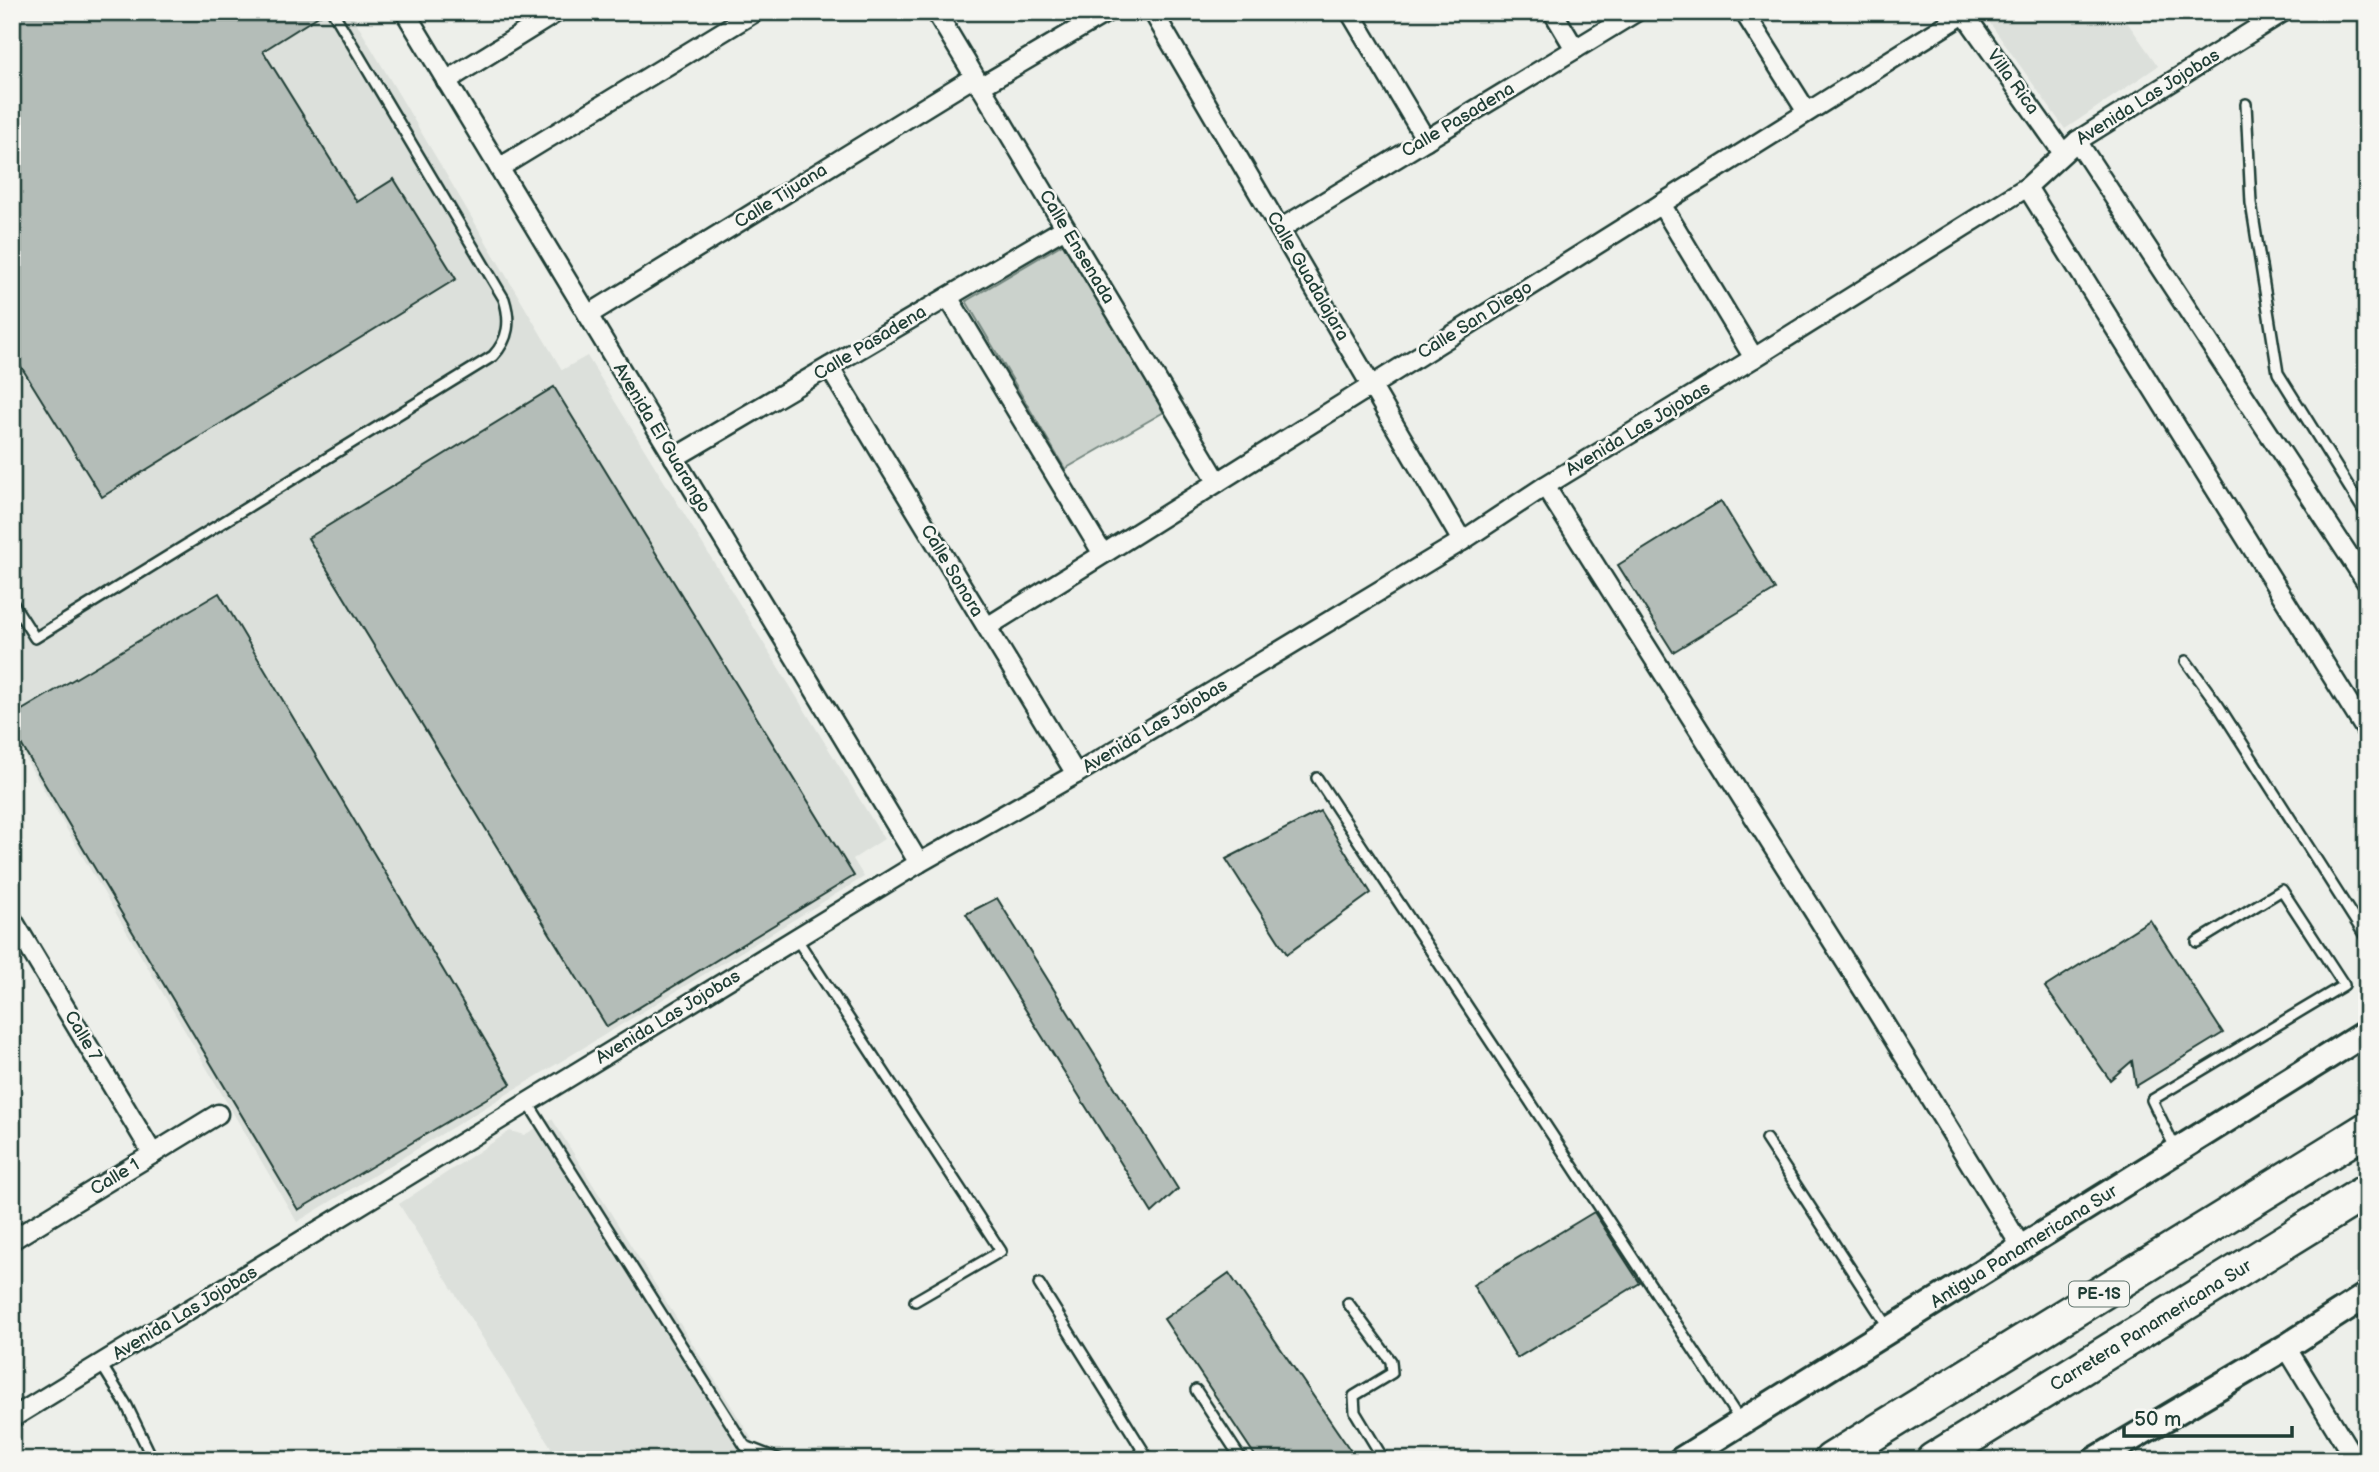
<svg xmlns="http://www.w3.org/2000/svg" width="2379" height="1472" font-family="'Balsamiq Sans',sans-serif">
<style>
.built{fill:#dce0db}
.green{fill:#cbd2cc;stroke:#758880;stroke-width:2}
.building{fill:#b4bdb8;stroke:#1f3d34;stroke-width:2}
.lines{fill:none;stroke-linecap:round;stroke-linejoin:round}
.service-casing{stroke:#1f3d34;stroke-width:14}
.minor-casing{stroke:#1f3d34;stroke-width:23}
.secondary-casing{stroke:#1f3d34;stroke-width:30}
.motorway-casing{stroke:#1f3d34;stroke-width:38}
.service{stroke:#f6f6f2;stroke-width:9}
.minor{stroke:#f6f6f2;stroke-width:18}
.secondary{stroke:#f6f6f2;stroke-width:24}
.motorway{stroke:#f6f6f2;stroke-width:33}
.labels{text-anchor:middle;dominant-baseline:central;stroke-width:5;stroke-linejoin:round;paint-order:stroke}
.shield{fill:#f6f6f2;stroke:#60746d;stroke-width:2}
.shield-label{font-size:16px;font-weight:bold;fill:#1f3d34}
.street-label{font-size:18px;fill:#1f3d34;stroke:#f6f6f2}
</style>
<rect width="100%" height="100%" fill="#edefea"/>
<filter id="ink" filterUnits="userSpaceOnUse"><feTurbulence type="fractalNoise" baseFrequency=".0143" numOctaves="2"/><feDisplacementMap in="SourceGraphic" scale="14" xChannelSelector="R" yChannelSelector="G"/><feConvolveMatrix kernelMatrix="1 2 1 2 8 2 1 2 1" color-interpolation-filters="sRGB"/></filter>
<g filter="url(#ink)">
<g class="built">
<polygon points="12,12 350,12 562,370 587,356 884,839 853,859 864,877 297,1222 12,736"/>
<polygon points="1982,12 2120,12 2158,66 2065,129"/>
<polygon points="552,1119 765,1460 559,1460 399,1204 510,1131 524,1135"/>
</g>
<polygon class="green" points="1064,243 1164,412 1065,469 966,301"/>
<g class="building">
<polygon points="12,12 325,12 263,51 357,202 394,179 456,279 102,497 12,352"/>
<polygon points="554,387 854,876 607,1027 308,538"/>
<polygon points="1721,501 1775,590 1673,652 1618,565"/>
<polygon points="219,593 511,1084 298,1210 12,729 12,716"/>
<polygon points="1320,811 1371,893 1287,954 1226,859"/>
<polygon points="997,898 1178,1189 1152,1213 966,914"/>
<polygon points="2150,920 2223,1033 2136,1086 2132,1061 2110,1080 2045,987"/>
<polygon points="1594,1212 1640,1283 1517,1358 1473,1285"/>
<polygon points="1229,1273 1357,1460 1258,1460 1164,1319"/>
</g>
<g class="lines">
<g class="service-casing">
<g id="service">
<polyline points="2246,104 2251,203 2278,373 2367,516"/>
<path d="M12 602 35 638 493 356C509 339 511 321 504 299L333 12"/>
<polyline points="2186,661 2218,705 2367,939"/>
<polyline points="1317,778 1741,1422"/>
<polyline points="796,938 1001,1251 915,1301"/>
<polyline points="528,1103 745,1446 781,1460"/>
<polyline points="1766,1139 1889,1328"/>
<polyline points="2176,1150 2152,1100 2344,985 2282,890 2197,942"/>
<polyline points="1039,1284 1149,1460"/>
<polyline points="1348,1303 1391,1361 1392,1373 1354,1396 1355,1412 1384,1460"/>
<polyline points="101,1364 127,1406 153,1460"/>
<polyline points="1196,1390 1242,1460"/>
</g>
</g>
<g class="minor-casing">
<g id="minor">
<polyline points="405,12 919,863"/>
<polyline points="936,12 1218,482"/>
<polyline points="1153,12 1462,541"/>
<polyline points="1350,12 1426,140"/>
<polyline points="1553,12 1575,49"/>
<polyline points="1744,12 1807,112"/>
<polyline points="1963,12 2063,153"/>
<polyline points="446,81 557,12"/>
<polyline points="980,87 1107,12"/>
<polyline points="2077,141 2367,583"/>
<polyline points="499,168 755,12"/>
<polyline points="2027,187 2367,732"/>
<polyline points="1661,204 1754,358"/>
<polyline points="1280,229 1636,12"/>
<polyline points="948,297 1103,554"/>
<polyline points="588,315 974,77"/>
<polyline points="829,367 1076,774"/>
<polyline points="674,458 1065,228"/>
<polyline points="1545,486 1876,1010 2022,1248"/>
<polyline points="987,627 1964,14"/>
<polyline points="12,919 153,1154"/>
<polyline points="12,1240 218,1114"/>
<polyline points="2286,1347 2355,1460"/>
<polyline points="12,1418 919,863 1076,774 1462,541 1545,486 1754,358 2027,187 2077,141 2283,12"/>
</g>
</g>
<g class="secondary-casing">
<g id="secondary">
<path id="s1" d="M1681 1460 2367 1032"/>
<polyline points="2095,1460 2286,1347 2367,1295"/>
</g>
</g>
<g class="motorway-casing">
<g id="motorway">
<polyline points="1831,1460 2367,1129"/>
<path id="s2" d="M1933 1460 2367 1191"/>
</g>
</g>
<use href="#service" class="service"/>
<use href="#minor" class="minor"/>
<use href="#secondary" class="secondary"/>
<use href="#motorway" class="motorway"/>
</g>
</g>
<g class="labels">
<rect class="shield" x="2069" y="1281.5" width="60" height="25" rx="5"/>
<g class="shield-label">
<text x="2099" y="1294">PE-1S</text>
</g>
<g class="street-label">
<text transform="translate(2013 82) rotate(54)">Villa Rica</text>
<text transform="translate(2148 97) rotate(-32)">Avenida Las Jojobas</text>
<text transform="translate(1458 120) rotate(-31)">Calle Pasadena</text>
<text transform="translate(781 196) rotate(-32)">Calle Tijuana</text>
<text transform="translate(1077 247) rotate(59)">Calle Ensenada</text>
<text transform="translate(1308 276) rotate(60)">Calle Guadalajara</text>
<text transform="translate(1475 320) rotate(-32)">Calle San Diego</text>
<text transform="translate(870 343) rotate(-31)">Calle Pasadena</text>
<text transform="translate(1638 429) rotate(-31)">Avenida Las Jojobas</text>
<text transform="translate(662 438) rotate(59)">Avenida El Guarango</text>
<text transform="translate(952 571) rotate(59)">Calle Sonora</text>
<text transform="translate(1155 726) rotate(-31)">Avenida Las Jojobas</text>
<text transform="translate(668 1017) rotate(-31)">Avenida Las Jojobas</text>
<text transform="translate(83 1036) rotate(59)">Calle 7</text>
<text transform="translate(115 1177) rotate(-31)">Calle 1</text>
<text stroke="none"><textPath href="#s1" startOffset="404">Antigua Panamericana Sur</textPath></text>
<text transform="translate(185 1313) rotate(-31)">Avenida Las Jojobas</text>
<text stroke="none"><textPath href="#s2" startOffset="256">Carretera Panamericana Sur</textPath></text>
</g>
</g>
<rect width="2379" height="1472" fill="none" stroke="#f6f6f2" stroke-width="42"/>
<rect x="21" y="21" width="2337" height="1430" fill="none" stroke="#1f3d34" stroke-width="2.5" filter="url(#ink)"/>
<path d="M2124 1426v10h168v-10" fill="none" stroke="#1f3d34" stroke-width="3.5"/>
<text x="2134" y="1426" font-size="21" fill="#1f3d34" stroke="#f6f6f2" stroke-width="5" paint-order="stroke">50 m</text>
</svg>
